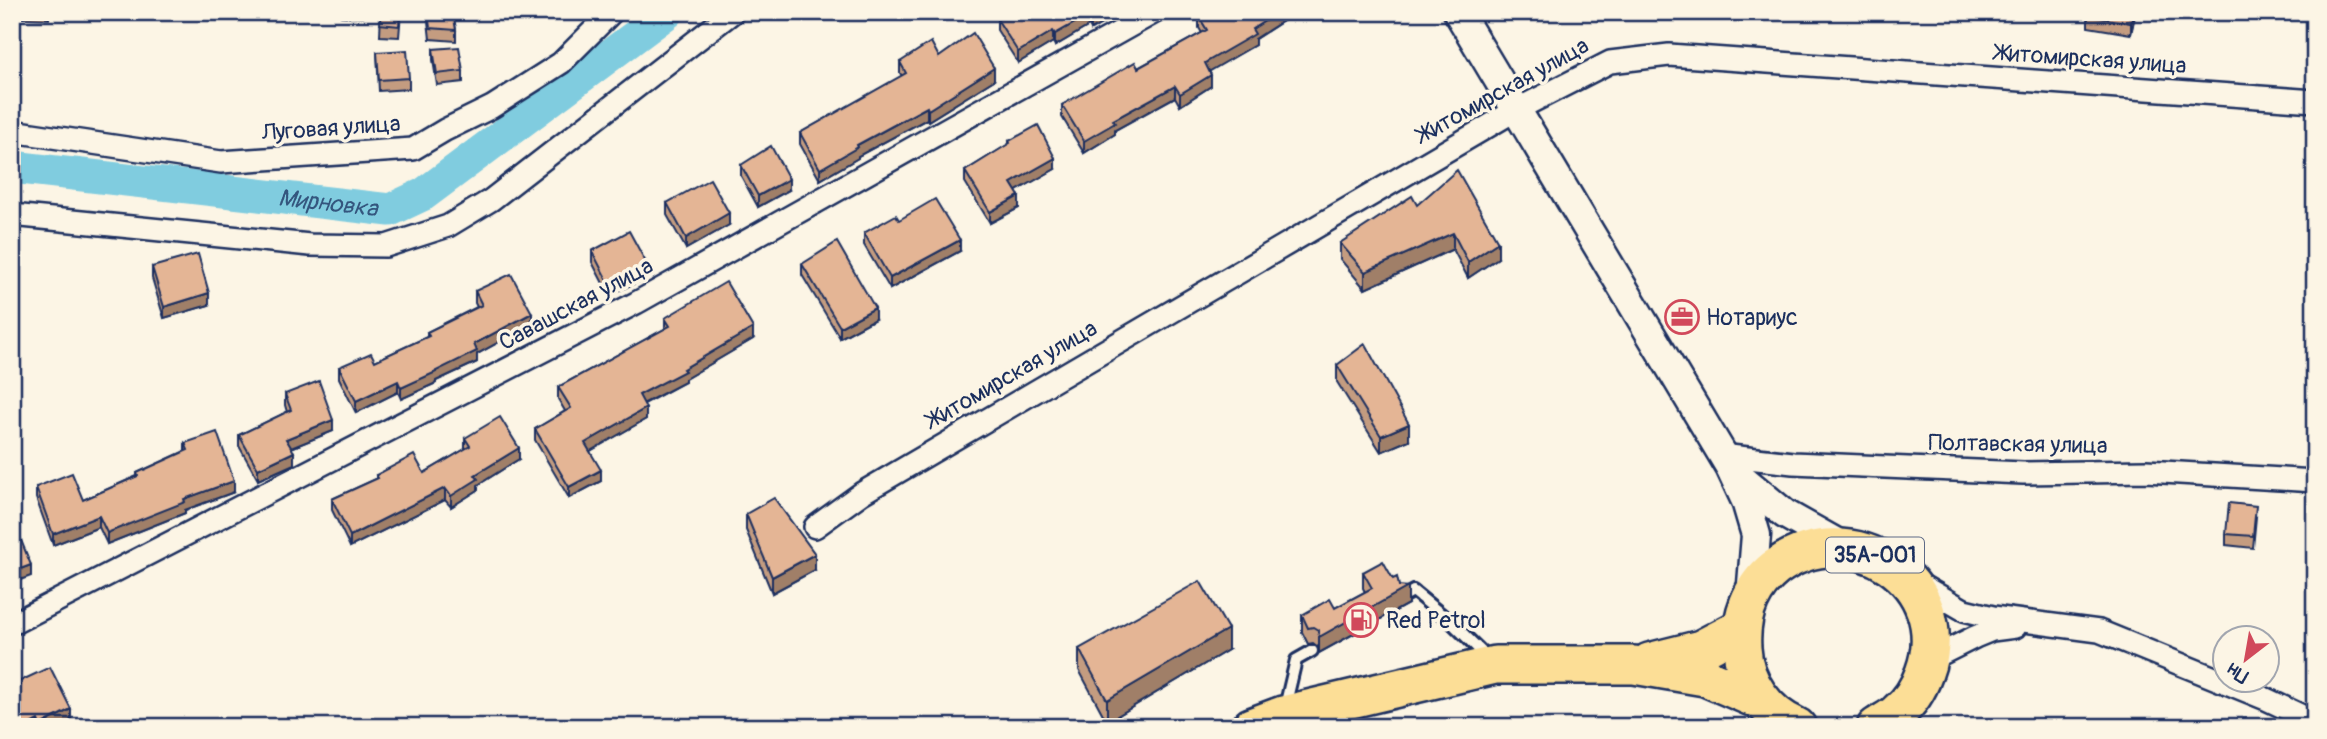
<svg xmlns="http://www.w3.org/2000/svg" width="2327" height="739" font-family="Pangolin,sans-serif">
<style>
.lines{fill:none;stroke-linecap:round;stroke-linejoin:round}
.river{stroke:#80ccdf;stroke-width:33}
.lane-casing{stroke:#1b2f5e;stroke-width:16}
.street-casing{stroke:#1b2f5e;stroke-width:26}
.secondary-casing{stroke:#1b2f5e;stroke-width:33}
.highway-casing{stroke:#1b2f5e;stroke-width:42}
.lane{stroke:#fcf5e5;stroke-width:10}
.street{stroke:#fcf5e5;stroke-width:21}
.secondary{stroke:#fcf5e5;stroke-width:28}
.highway{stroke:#fcde96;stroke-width:37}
.wall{fill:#c49c80;stroke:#1b2f5e;stroke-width:2}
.shaded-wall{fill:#a07f68;stroke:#1b2f5e;stroke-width:2}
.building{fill:#e4b595;stroke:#1b2f5e;stroke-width:2}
.labels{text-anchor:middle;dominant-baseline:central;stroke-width:7;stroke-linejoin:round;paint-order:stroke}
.shield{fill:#fcf5e5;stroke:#5e6a86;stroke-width:2}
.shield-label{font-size:21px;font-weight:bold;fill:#1b2f5e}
.street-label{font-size:23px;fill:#1b2f5e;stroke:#fcf5e5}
.poi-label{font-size:23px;fill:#1b2f5e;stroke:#fcf5e5;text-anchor:start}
.water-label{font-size:24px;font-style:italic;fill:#34567e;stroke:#fcf5e5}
</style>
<rect width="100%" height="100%" fill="#fcf5e5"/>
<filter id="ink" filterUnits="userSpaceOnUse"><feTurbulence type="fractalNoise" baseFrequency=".0143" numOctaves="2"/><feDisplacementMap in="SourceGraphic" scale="14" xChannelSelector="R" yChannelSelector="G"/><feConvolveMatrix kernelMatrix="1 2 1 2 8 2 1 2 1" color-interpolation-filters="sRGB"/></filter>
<g filter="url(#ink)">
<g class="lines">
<path class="river" id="s1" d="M12 167 390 210 424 194 668 12"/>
<g class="lane-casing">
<g id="lane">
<polyline points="1404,596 1413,591 1452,623 1488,658"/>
<polyline points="1285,707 1296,660 1312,651"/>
</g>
</g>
<g class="street-casing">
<g id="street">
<polyline points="12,131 221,162 413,149 445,130 492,107 561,63 612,12"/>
<polyline points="12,215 310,245 386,246 448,226 491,200 733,12"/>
<polyline points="1721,455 1793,463 2023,473 2146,471 2315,481"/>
<polyline points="815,527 862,493 1516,110 1610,62 1669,55 2315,101"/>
<polyline points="1914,581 1964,610 1993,617 2099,631 2266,699 2315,722"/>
<polyline points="12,624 636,303 1155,12"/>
<polyline points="1929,660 1975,637 1992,630 2015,627"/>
</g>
</g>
<g class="secondary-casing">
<g id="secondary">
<polyline points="1458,12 1730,467 1746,501 1756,535 1751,596"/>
<polyline points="1737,474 1785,514 1842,546"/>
</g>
</g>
<g class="highway-casing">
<g id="highway">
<polyline points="1649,662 1701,649 1741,628"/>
<polyline points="1251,727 1283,715 1495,665 1634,665 1705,677 1761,701"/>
<path d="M1797 727C1765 713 1744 682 1742 648 1740 617 1750 588 1775 568 1851 511 1957 583 1924 673 1919 687 1910 702 1898 712 1892 718 1883 722 1876 727"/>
</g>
</g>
<use href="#lane" class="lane"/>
<use href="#street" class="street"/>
<use href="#secondary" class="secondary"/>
<use href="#highway" class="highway"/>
</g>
<g class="wall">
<polygon points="23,12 49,12 49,19 23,18"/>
<polygon points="341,12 363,12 362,17 341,16"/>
<polygon points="381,12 401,12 399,37 380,36"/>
<polygon points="427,12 453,12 456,30 456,41 430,39"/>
<polygon points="525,12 538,12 531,19"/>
<polygon points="1008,12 1122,12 1091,30 1089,26 1055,46 1053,42 1018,63 997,30 997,19"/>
<polygon points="1207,12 1297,12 1255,39 1255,45 1209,71 1211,86 1180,106 1175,97 1115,130 1115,134 1084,153 1062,117 1062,105 1138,68 1202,33 1199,28 1199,17"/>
<polygon points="2135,12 2131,34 2088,27 2088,16"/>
<polygon points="433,49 463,71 463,82 437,85 433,60"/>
<polygon points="377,52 409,78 409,89 379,91"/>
<polygon points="939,57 994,80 928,121 927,119 858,156 858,158 820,180 800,144 800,133 902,76 900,73 900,62"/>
<polygon points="1009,141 1055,169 1016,191 1019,208 990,223 965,182 965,171 1009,144"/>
<polygon points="741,165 789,190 758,207 741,176"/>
<polygon points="667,203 729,225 686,249 667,215"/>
<polygon points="1417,205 1498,258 1468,278 1453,249 1365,289 1340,259 1340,243"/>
<polygon points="899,220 960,251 890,289 864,245 864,233"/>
<polygon points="592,251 648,277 609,295 592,262"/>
<polygon points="802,264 875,319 840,338 802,275"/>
<polygon points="152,267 209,305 164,318 152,278"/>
<polygon points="475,291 532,324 477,354 477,362 436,381 436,383 401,399 398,392 356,413 339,378 339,367 375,361 427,337 427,332 477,307 475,303"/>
<polygon points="665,318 753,339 685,379 685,382 644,404 646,419 590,451 601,481 569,498 535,440 535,429 565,411 558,399 558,387 665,329"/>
<polygon points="1337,365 1409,440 1381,452 1337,382"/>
<polygon points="285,394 333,431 291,448 294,464 258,480 239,446 239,435 287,412 285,405"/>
<polygon points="465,438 519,459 478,485 478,490 451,507 445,500 350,547 332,510 332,499 376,479 376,475 424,473 465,449"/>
<polygon points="185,443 234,492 185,510 185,513 107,544 99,527 53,545 36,498 36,487 83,500 137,476 137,473 185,451"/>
<polygon points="746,514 815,570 772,593 746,530"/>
<polygon points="2256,517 2253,548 2226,545 2226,534"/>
<polygon points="1363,572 1393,579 1399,586 1408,604 1319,653 1318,647 1313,643 1308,644 1302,632 1302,615 1335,608 1365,592 1363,588"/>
<polygon points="1079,649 1228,650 1107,722 1079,670"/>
</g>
<g class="shaded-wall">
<polygon points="531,12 538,12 531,19"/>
<polygon points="1103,12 1122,12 1091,30 1091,19"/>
<polygon points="1279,12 1297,12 1255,39 1255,45 1205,74 1205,63 1252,29"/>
<polygon points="2134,12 2135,12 2135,16 2131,34 2131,23"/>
<polygon points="1089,15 1089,26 1055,46 1055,34"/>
<polygon points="1053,31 1053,42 1018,63 1018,52"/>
<polygon points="994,68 994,80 928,121 928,110"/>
<polygon points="1211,75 1211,86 1180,106 1180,94"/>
<polygon points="1175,86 1175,97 1115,130 1115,134 1084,153 1084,141 1113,120"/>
<polygon points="927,107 927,119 858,156 858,158 820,180 820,169 857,145"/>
<polygon points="1055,158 1055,169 1011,194 1011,183"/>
<polygon points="789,179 789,190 758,207 758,196"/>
<polygon points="1019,196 1019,208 990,223 990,212"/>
<polygon points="729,213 729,225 686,249 686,238"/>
<polygon points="1453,233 1453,249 1365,289 1365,272"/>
<polygon points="960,240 960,251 890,289 890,278"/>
<polygon points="1498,242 1498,258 1468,278 1468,262"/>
<polygon points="648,266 648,277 609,295 609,284"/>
<polygon points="209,293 209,305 164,318 164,307"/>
<polygon points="875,308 875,319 840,338 840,327"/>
<polygon points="532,313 532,324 477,354 477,362 436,381 436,383 401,399 401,388 436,371 474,344"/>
<polygon points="753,328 753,339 685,379 685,382 639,406 639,395"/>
<polygon points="398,381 398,392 356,413 356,401"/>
<polygon points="646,408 646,419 585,454 585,443"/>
<polygon points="333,420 333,431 286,450 286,439"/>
<polygon points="1409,424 1409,440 1381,452 1381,436"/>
<polygon points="519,448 519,459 478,485 478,490 451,507 451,496 475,475"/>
<polygon points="294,452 294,464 258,480 258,469"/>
<polygon points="601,470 601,481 569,498 569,487"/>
<polygon points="234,481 234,492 185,510 185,513 107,544 107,533 184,499"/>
<polygon points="445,488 445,500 350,547 350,536"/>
<polygon points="99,516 99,527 53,545 53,534"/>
<polygon points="815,554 815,570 772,593 772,577"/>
<polygon points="31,565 31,576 12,583 12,572"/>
<polygon points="1408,587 1408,604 1319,653 1319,637"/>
<polygon points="1228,629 1228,650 1107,722 1107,700"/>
<polygon points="71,709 71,720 58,727 40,727 40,725"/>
<polygon points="38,720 38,727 25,727"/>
</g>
<g class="building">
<polygon points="381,12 400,12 399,26 380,24"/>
<polygon points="428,12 453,12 456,30 430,28"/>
<polygon points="1008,12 1103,12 1091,19 1089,15 1055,34 1053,31 1018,52 997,19"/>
<polygon points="1207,12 1279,12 1252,29 1255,34 1205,63 1211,75 1180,94 1175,86 1113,120 1115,123 1084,141 1062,105 1135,62 1138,68 1207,30 1199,17"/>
<polygon points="2089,12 2134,12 2131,23 2088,16"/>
<polygon points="973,33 994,68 928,110 927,107 857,145 858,147 820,169 800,133 906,73 900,62 931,42 939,57"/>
<polygon points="459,47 463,71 437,74 433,49"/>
<polygon points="407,50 409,78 379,80 377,52"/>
<polygon points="1038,125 1055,158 1011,183 1019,196 990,212 965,171 1010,143 1009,141"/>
<polygon points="771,146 789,179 758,196 741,165"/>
<polygon points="1457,170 1498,242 1468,262 1453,233 1365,272 1340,243 1412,196 1417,205"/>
<polygon points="710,179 729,213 686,238 667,203"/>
<polygon points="935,199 960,240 890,278 864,233 896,215 899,220"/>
<polygon points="629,231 648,266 609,284 592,251"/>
<polygon points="837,242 875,308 840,327 802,264"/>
<polygon points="198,254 209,293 164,307 152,267"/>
<polygon points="511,274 532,313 474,344 477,351 436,371 436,372 401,388 398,381 356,401 339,367 371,353 375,361 429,336 427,332 482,305 475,291"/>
<polygon points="726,282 753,328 683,369 685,371 639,395 646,408 585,443 601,470 569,487 535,429 571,408 558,387 670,326 665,318"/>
<polygon points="1365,344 1409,424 1381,436 1337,365"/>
<polygon points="319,381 333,420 286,439 294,452 258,469 239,435 291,410 285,394"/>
<polygon points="500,417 519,448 475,475 478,479 451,496 445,488 350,536 332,499 378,478 376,475 414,455 424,473 470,446 465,438"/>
<polygon points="217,432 234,481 184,499 185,502 107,533 99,516 53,534 36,487 72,473 83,500 138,476 137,473 188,450 185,443"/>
<polygon points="774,498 815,554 772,577 746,514"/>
<polygon points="2229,503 2256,506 2253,536 2226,534"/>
<polygon points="14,523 31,565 12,572 12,524"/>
<polygon points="1383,561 1393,579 1397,577 1399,586 1408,587 1319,637 1318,630 1313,627 1308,628 1302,615 1330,599 1335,608 1372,588 1363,572"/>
<polygon points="1200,581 1228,629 1107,700 1079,649"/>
<polygon points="50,667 71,709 40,725 38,720 25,727 12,727 12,689 20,685 18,682"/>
</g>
</g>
<defs>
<g id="office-ring" transform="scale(1.75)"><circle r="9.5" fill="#fcf5e5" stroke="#d1495b" stroke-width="1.5"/><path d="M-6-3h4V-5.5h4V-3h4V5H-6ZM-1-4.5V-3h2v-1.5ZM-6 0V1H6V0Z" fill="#d1495b"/></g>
<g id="fuel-ring" transform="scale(1.75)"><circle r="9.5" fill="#fcf5e5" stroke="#d1495b" stroke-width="1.5"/><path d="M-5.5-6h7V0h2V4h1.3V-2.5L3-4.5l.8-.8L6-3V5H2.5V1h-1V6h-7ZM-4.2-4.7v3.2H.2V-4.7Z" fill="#d1495b"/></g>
</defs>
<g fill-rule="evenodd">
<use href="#office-ring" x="1682" y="317"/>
<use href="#fuel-ring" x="1361" y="620"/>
</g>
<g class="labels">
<rect class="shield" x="1826" y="537.5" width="98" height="35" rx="5"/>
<g class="shield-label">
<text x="1875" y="555">35А-001</text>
</g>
<g class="street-label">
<text transform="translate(2091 59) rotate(4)">Житомирская улица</text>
<text transform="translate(1503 90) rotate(-29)">Житомирская улица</text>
<text transform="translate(331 128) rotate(-4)">Луговая улица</text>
<text transform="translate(576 304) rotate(-28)">Савашская улица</text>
<text transform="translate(1012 374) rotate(-30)">Житомирская улица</text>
<text transform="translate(2018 444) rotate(1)">Полтавская улица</text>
</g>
<g class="poi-label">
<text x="1706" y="317">Нотариус</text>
<text x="1386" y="620">Red Petrol</text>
</g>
<g class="water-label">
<text stroke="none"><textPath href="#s1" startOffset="318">Мирновка</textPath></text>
</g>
</g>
<rect width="2327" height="739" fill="none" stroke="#fcf5e5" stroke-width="42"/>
<rect x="21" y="21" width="2285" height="697" fill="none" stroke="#1b2f5e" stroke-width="2.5" filter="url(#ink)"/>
<g transform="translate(2246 659) rotate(211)"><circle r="33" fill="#fcf5e5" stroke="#a2a6af" stroke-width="2"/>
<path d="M0-5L12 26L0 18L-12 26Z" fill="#d1495b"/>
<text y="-10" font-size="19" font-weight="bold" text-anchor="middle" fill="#1b2f5e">Пн</text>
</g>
</svg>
